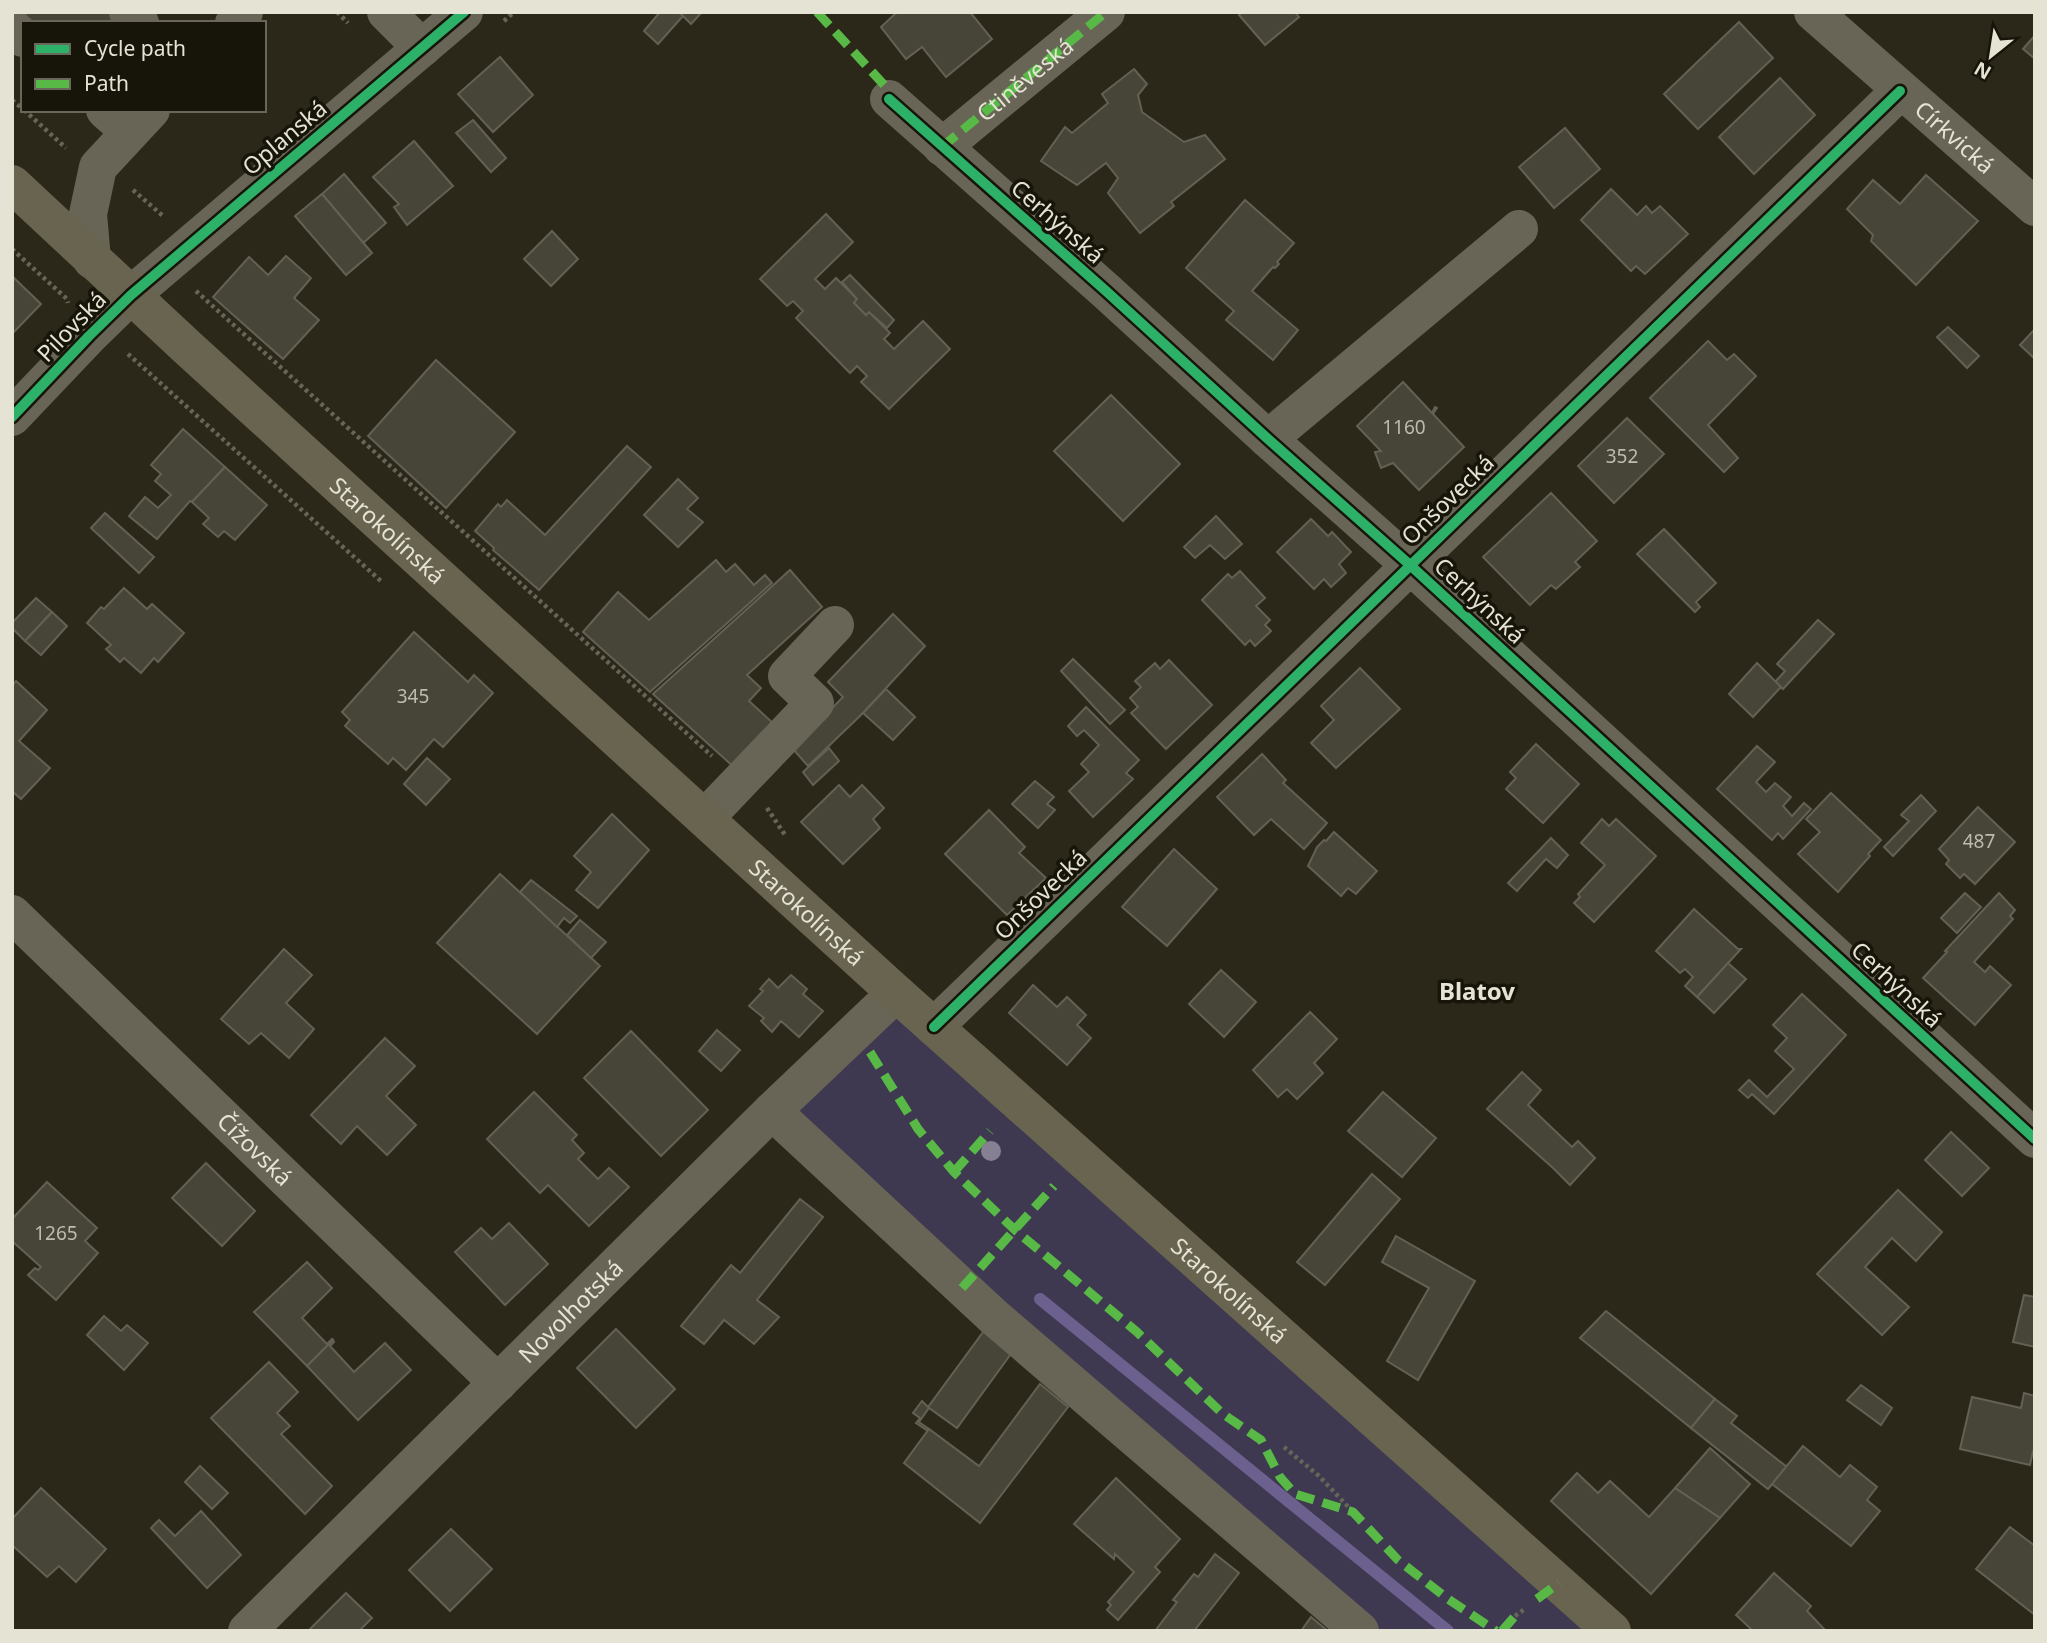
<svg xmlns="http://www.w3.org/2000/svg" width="2047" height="1643" font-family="'Noto Sans',sans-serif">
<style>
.green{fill:#3e3850}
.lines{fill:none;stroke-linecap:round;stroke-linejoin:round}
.stream{stroke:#6c618e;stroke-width:12}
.building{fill:#474438;stroke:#636054;stroke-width:2}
.path{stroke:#676558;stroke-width:4.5;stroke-dasharray:3.5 3.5;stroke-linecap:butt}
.minor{stroke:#686556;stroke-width:38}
.major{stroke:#686450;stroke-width:38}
.quiet{stroke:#58b947;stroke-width:9;stroke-dasharray:18 9;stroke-linecap:butt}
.cycleway-casing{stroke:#171509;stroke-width:15}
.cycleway{stroke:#2db169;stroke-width:10}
.tree{fill:#868093}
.labels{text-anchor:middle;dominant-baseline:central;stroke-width:7;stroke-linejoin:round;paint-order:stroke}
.number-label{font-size:19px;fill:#bebbac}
.street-label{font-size:23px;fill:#e5e3d3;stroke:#171509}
.neighbourhood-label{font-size:24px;font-weight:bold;fill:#e5e3d3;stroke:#171509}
</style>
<rect width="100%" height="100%" fill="#2b2819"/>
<polygon class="green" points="896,993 1606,1631 1365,1631 772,1111"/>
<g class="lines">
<polyline class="stream" points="1040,1299 1448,1631"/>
</g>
<g class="building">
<polygon points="28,12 138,12 129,23 34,23 25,15"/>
<polygon points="660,12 679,12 683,16 658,44 644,31"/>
<polygon points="679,12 702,12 691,24"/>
<polygon points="897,12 970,12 992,39 946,77 922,47 906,59 881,27"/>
<polygon points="1242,12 1295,12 1299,17 1265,45 1239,15"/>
<polygon points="1739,22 1773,58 1698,129 1664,94"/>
<polygon points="2035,35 2035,59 2023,49"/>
<polygon points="500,57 533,95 493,132 458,94"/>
<polygon points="1134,69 1147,84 1138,95 1142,112 1184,142 1205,135 1225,159 1171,202 1174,206 1140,233 1108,193 1118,178 1106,163 1077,185 1041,161 1065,127 1072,133 1108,103 1102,94"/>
<polygon points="1780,78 1815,115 1754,174 1719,137"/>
<polygon points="473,120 506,158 491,172 456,133"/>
<polygon points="1565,128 1600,169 1554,208 1519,167"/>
<polygon points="414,141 453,186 407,225 394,207 399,204 373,177"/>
<polygon points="344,174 386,223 363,243 322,194"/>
<polygon points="1926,175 1978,221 1916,285 1871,241 1873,235 1847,209 1873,180 1900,204"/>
<polygon points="1611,189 1637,215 1646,206 1652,213 1660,206 1688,234 1645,274 1636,266 1631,271 1581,220"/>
<polygon points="322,194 372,253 346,275 295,216"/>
<polygon points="1245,200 1294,243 1277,262 1279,264 1275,268 1273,267 1252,291 1298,330 1273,360 1226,320 1234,311 1186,268"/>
<polygon points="826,214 853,242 815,279 825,289 836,278 857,299 854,303 866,315 869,312 890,333 884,339 894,349 923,321 950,349 889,409 861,382 867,376 857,366 850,373 796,318 803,311 793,301 787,306 760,279"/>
<polygon points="552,231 578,259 551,286 524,259"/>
<polygon points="286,256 311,278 294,298 319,320 283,359 213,297 249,257 268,275"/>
<polygon points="850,275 894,320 887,328 869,312 866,315 854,303 857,299 842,282"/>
<polygon points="12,276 41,304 12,334"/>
<polygon points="1948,327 1979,356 1967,368 1937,337"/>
<polygon points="2035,329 2035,359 2020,345"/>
<polygon points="1708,341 1727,360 1734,354 1756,376 1708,425 1738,458 1724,472 1650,398"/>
<polygon points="436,360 515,432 446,508 368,436"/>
<polygon points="1403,382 1432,413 1435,407 1437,408 1433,414 1464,447 1419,490 1393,463 1381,468 1375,452 1381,451 1357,426"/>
<polygon points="1111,395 1180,464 1123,521 1054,451"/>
<polygon points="1627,418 1664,454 1614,503 1578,466"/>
<polygon points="183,429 225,467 192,502 190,501 157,539 129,516 145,497 158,508 171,495 155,481 161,474 151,465"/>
<polygon points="627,446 651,467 539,590 493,550 494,548 475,531 498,504 501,507 507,500 545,535"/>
<polygon points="225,467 267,505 235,540 224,531 218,537 203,524 209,518 192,502"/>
<polygon points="678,479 698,498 687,509 703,522 678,547 644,515"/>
<polygon points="1551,493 1597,541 1575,562 1580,567 1556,589 1551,585 1530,605 1483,557"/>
<polygon points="105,513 154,557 139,573 91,528"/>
<polygon points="1216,516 1242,544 1225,559 1210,545 1195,558 1184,547"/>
<polygon points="1311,519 1328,536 1332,532 1351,552 1339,564 1346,573 1331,587 1324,579 1314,589 1277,552"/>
<polygon points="1664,529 1716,583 1696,602 1700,607 1695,612 1637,554"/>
<polygon points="716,560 726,572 735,564 754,585 765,575 772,583 650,692 583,632 618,592 649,620"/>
<polygon points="790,570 822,607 747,675 761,688 749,701 775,725 736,769 653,694"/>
<polygon points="1240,571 1265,598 1256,606 1270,620 1265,625 1271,631 1255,646 1250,640 1245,645 1202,600 1228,574 1232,578"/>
<polygon points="124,588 147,609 152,604 184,633 158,662 154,658 141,673 124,658 120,662 106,649 111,645 87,623 101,607 104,609"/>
<polygon points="36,598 52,612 25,641 12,628 12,623"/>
<polygon points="52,612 67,626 41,655 25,641"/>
<polygon points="893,614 925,646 863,713 808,766 793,749 843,697 828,682"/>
<polygon points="1818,620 1834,634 1783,689 1775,682 1785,671 1777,664"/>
<polygon points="414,632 468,682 474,675 493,693 443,747 434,739 406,770 393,758 388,764 345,726 350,720 342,712"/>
<polygon points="1073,659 1125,710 1110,724 1061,671"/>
<polygon points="1169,660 1212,705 1166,749 1131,713 1138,707 1130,698 1141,687 1135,681 1155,663 1160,669"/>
<polygon points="1757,663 1781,687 1753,717 1729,694"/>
<polygon points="1360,668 1400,709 1336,768 1311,743 1334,720 1321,706"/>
<polygon points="16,681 47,710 19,741 50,768 21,799 12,791 12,686"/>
<polygon points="886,689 915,717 893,740 863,713"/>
<polygon points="1086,707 1139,760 1126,773 1133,779 1093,817 1069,791 1089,772 1081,764 1099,745 1084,730 1077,736 1068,726"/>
<polygon points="1536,744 1579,784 1543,823 1506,789 1516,778 1510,772"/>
<polygon points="1757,746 1775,762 1756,782 1766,792 1775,783 1791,797 1783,806 1792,816 1804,803 1811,809 1783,839 1778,833 1772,840 1717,789"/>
<polygon points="829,748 839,761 813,785 803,772"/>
<polygon points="1262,754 1286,780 1283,783 1327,823 1304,849 1271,819 1254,835 1217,797"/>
<polygon points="427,758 450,779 426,805 404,784"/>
<polygon points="1035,781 1054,797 1047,804 1055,810 1038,828 1012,804"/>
<polygon points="839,785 850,797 862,785 884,808 873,819 880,828 843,864 801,822"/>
<polygon points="1831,793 1881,840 1868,854 1870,856 1838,892 1798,854 1820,832 1806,819"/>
<polygon points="1921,795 1936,811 1893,856 1884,847 1909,821 1901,815"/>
<polygon points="1978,807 2015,842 1975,884 1964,874 1960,878 1946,864 1949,860 1939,849"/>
<polygon points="989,810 1025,847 1019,853 1046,878 1007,915 945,854"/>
<polygon points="612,814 649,850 598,908 576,890 591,872 574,856"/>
<polygon points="1602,819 1609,826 1616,819 1656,856 1594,922 1574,903 1580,897 1578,894 1605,865 1581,843"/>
<polygon points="1334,832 1377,871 1356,894 1348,888 1341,896 1308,866 1317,847 1324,840 1326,841"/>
<polygon points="1551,838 1568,855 1557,868 1546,859 1517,891 1508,883"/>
<polygon points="1174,849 1217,889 1167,946 1122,907"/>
<polygon points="500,874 600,966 537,1034 437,943"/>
<polygon points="531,880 577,916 570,923 564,918 557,927 520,892"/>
<polygon points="1965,893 1981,907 1957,933 1941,918"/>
<polygon points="1999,893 2015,910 2010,916 2013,919 1974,962 1985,972 1990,966 2011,985 1975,1025 1923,978 1947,952 1945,951"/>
<polygon points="1694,909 1738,949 1741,949 1697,997 1685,986 1693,977 1685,969 1680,973 1656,951"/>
<polygon points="580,920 606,942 591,958 567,935"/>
<polygon points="284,949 312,975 286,1003 314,1029 289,1058 261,1033 249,1044 221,1019"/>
<polygon points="1728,963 1746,979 1714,1013 1697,997"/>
<polygon points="1221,970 1256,1002 1224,1037 1189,1004"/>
<polygon points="791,975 807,989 803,994 823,1011 799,1037 781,1021 772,1032 761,1021 764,1018 749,1006 763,991 760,989 769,979 778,988"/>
<polygon points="1033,985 1057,1007 1067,997 1086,1015 1077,1025 1091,1038 1067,1065 1009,1013"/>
<polygon points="1802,994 1846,1035 1774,1114 1752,1094 1748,1098 1739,1090 1749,1080 1767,1097 1794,1069 1775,1051 1787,1038 1773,1025"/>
<polygon points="1310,1012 1337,1039 1314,1063 1323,1073 1297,1099 1287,1089 1278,1097 1253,1070"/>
<polygon points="717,1030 740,1050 721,1071 699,1051"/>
<polygon points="631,1031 708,1110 661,1156 584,1078"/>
<polygon points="385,1038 415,1066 386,1096 416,1125 387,1155 357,1126 341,1144 311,1115"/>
<polygon points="1522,1072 1541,1090 1528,1105 1572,1147 1578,1141 1595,1158 1570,1185 1553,1168 1487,1109"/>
<polygon points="534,1092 577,1135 572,1140 584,1153 578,1159 598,1179 609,1168 629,1187 589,1226 548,1185 540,1193 487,1139"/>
<polygon points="1383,1092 1436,1138 1402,1177 1348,1131"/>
<polygon points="1951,1132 1989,1168 1962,1196 1925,1160"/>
<polygon points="206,1163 255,1211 222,1246 172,1198"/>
<polygon points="1372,1174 1400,1199 1325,1285 1297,1262"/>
<polygon points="47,1182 97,1228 85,1241 98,1253 56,1300 28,1275 35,1268 38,1270 41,1267 12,1241 12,1219"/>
<polygon points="1898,1190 1942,1232 1916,1261 1892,1238 1865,1267 1909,1307 1882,1335 1817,1274"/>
<polygon points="800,1199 823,1217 757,1300 779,1317 754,1344 724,1320 704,1344 681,1326 731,1265 740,1273"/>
<polygon points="509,1223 548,1264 505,1305 455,1252 481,1228 492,1239"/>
<polygon points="1396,1236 1475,1281 1418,1380 1387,1361 1429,1288 1382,1262"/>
<polygon points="307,1262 332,1288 302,1318 327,1344 332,1339 333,1340 307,1366 254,1312"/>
<polygon points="2024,1295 2035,1297 2035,1347 2013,1342"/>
<polygon points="1606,1311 1715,1399 1691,1428 1580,1338"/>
<polygon points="104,1316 121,1331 127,1325 148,1343 124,1370 87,1335"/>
<polygon points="989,1324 1016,1347 957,1428 929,1408 919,1422 929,1429 928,1431 916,1423 920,1418 913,1413 922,1401 928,1407"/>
<polygon points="616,1329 675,1389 636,1428 577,1368"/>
<polygon points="333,1340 334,1342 330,1346 354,1372 385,1343 411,1370 358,1420 307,1366"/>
<polygon points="269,1362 298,1392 277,1413 290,1426 281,1434 332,1486 305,1514 211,1418"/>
<polygon points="1040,1384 1068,1407 980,1523 904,1463 929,1429 979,1466"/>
<polygon points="1861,1385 1892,1408 1881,1425 1847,1400"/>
<polygon points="2024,1393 2035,1396 2035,1451 2033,1451 2030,1465 1960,1449 1972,1397 2021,1408"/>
<polygon points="1715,1399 1737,1416 1731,1423 1787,1467 1768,1489 1691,1428"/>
<polygon points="1803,1446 1840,1477 1850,1465 1877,1487 1867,1500 1880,1511 1851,1546 1772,1484"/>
<polygon points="1710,1448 1750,1484 1720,1518 1675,1488"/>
<polygon points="200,1466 228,1493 212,1509 185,1482"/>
<polygon points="1577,1473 1598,1493 1610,1481 1649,1517 1675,1488 1720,1518 1651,1594 1551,1501"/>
<polygon points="1116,1478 1180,1539 1155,1567 1160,1572 1118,1620 1107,1610 1111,1605 1108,1602 1134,1572 1115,1554 1114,1559 1074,1524"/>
<polygon points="41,1488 106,1549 76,1582 59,1566 47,1577 12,1545 12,1519"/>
<polygon points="201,1511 241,1555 207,1588 151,1528 159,1520 175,1536"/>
<polygon points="2010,1527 2035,1546 2035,1615 1976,1569"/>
<polygon points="451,1529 492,1569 450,1611 409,1570"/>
<polygon points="1215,1554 1239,1573 1194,1631 1155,1631 1177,1602 1173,1600 1194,1574 1198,1577"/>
<polygon points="1774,1573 1811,1606 1807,1611 1826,1631 1753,1631 1736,1615"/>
<polygon points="346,1593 372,1618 359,1631 308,1631"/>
<polygon points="1311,1617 1328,1631 1301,1631"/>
</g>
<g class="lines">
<g class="path">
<polyline points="337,12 348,23"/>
<polyline points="504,21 514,12"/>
<polyline points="12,100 23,109"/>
<polyline points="24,110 66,148"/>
<polyline points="133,190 163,216"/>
<polyline points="12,249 67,299 68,303"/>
<polyline points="196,291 712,756"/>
<polyline points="128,354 382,582"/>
<polyline points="767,808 785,835"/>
<polyline points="1284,1447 1319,1476 1353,1512"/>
<polyline points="1515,1616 1526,1608"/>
</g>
<g class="minor">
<polyline points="128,12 140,23"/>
<polyline points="386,12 422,48"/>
<path id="s1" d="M1813 12 2035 207"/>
<polyline points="234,23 244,12"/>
<polyline points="12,29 23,38"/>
<polyline points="889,99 1106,291 1268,439 1410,565 2035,1139"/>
<polyline points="105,110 130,132"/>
<polyline points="942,147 1106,12"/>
<polyline points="92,260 88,214 98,167 151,110"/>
<polyline points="12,417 89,336 131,295 464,12"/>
<polyline points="1268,439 1519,229"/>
<polyline points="705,818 815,703 787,676 835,625"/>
<path id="s2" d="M12 914 498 1383"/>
<polyline points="934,1027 1900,91"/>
<polyline points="772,1111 994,1317 1360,1631"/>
<path id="s3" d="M247 1631 772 1111 896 993"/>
</g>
<path class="major" id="s4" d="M12 184 188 348 896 993 1612 1631"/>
<g class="quiet">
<polyline points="817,12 886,87 889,99"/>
<path id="s5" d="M942 147 1106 12"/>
<polyline points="870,1052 918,1129 954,1172 1015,1230 1137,1332 1223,1414 1261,1440 1280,1477 1295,1494 1353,1512 1398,1560 1448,1599 1496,1631"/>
<polyline points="954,1172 990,1131"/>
<polyline points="962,1288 1054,1186"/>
<polyline points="1537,1599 1559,1583"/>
<polyline points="1502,1631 1515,1616"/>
</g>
<g class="cycleway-casing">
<g id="cycleway">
<polyline points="889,99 1106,291 1268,439 1410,565 2035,1139"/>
<polyline points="12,417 89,336 131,295 464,12"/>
<polyline points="934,1027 1900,91"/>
</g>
</g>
<use href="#cycleway" class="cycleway"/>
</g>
<circle class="tree" cx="991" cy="1151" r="10"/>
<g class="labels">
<g class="number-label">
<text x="1404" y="427">1160</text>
<text x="1622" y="456">352</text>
<text x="413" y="696">345</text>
<text x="1979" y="841">487</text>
<text x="56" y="1233">1265</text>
</g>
<g class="street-label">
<text stroke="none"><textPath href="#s5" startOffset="107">Ctiněveská</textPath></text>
<text transform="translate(284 137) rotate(-40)">Oplanská</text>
<text stroke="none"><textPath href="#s1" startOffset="189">Církvická</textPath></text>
<text transform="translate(1058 221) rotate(41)">Cerhýnská</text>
<text transform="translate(71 326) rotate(-46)">Pilovská</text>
<text transform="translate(1447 499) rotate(-44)">Onšovecká</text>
<text stroke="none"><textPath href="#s4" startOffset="511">Starokolínská</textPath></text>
<text transform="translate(1480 600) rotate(43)">Cerhýnská</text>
<text transform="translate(1040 894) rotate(-44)">Onšovecká</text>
<text stroke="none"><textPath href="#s4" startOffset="1078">Starokolínská</textPath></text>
<text transform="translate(1897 984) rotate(43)">Cerhýnská</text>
<text stroke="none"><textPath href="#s2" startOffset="338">Čížovská</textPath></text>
<text stroke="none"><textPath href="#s4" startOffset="1645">Starokolínská</textPath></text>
<text stroke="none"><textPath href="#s3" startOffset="455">Novolhotská</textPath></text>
</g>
<g class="neighbourhood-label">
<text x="1477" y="990">Blatov</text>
</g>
</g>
<rect width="2047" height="1643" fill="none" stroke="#e5e3d3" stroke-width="28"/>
<rect x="21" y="21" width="245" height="91" fill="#171509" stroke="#69675a" stroke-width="2"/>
<rect x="35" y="44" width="35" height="10" fill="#2db169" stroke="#69675a" stroke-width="2"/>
<text x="84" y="56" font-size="21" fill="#e5e3d3">Cycle path</text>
<rect x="35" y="79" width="35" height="10" fill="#58b947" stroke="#69675a" stroke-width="2"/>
<text x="84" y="91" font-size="21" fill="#e5e3d3">Path</text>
<g transform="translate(1991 56) rotate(210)" stroke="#171509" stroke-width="5" paint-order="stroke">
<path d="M0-5L12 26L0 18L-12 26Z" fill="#e5e3d3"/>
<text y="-10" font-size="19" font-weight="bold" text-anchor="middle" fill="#e5e3d3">N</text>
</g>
</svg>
